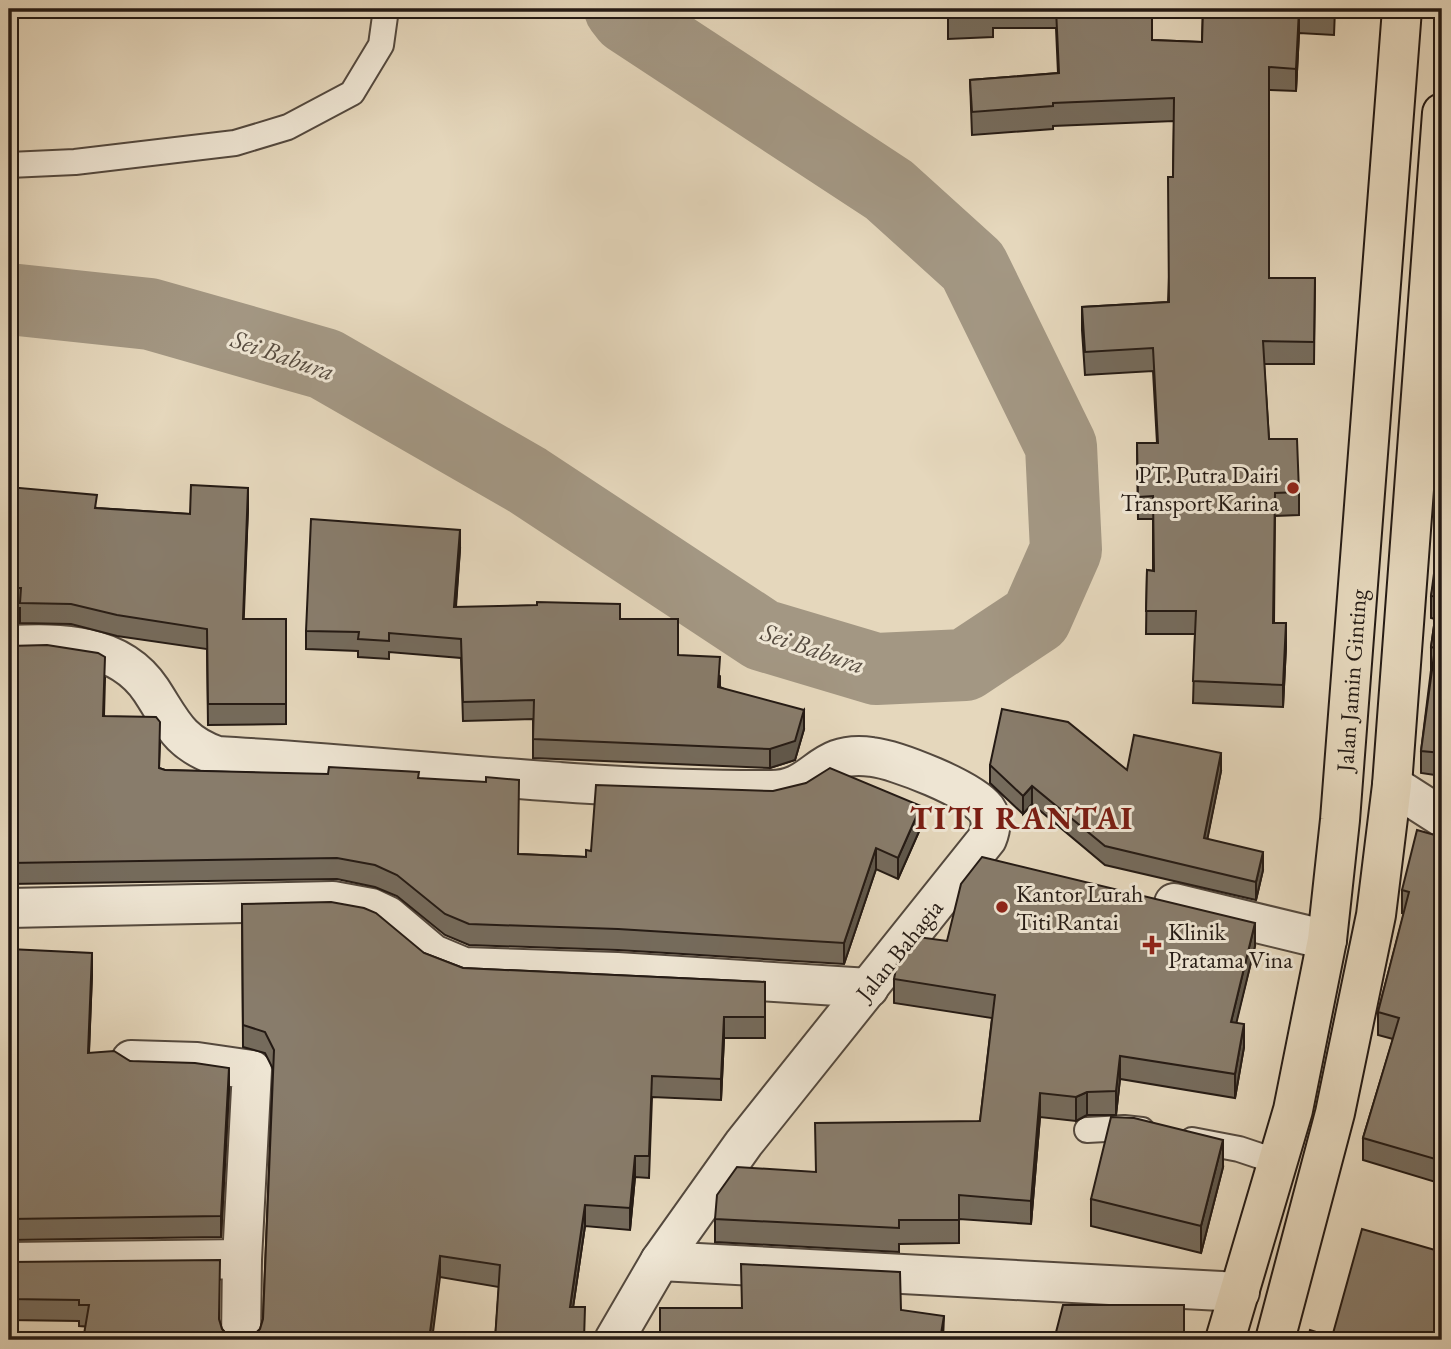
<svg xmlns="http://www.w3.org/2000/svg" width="1451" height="1349" font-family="'EB Garamond',serif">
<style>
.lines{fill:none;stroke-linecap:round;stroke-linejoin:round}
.river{stroke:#a39783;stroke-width:72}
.service-casing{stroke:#54493e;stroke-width:28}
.minor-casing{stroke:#54493e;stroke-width:42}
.primary-casing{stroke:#241a14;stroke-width:42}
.service{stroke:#eee5d3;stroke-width:24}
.minor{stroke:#eee5d3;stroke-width:38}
.primary{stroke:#e5d7bc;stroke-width:38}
.wall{fill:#756b5c;stroke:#241a14;stroke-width:2}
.shaded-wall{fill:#5f574b;stroke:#241a14;stroke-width:2}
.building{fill:#887c6b;stroke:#241a14;stroke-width:2}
.poi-dot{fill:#8f2418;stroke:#eee5d3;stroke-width:2.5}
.labels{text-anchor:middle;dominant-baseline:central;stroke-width:6;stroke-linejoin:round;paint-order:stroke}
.poi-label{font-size:24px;fill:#241a14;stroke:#eee5d3;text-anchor:start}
.street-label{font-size:24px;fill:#241a14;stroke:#eee5d3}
.water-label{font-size:26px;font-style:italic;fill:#574c40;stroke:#eee5d3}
.district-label{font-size:32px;font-weight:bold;letter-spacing:2px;fill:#7a1f14;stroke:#eee5d3}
</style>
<rect width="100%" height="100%" fill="#e5d7bc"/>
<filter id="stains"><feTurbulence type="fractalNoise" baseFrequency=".00286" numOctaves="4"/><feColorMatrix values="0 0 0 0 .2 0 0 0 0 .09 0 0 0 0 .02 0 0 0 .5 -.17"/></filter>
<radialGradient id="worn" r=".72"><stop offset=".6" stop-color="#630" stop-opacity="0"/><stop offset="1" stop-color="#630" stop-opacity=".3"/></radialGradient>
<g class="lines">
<polyline class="river" points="9,299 150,314 325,364 527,480 762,635 876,669 965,665 1036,618 1066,550 1061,446 973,266 889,190 627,18 620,9"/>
<g class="service-casing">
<g id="service">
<polyline points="9,165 75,162 235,143 288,127 352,93 381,45 386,9"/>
<polyline points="1087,1130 1124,1128 1142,1130"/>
<polyline points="1192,1140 1239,1149 1278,1162"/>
</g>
</g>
<g class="minor-casing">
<g id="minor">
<path d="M9 645C60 643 119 642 151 690 172 722 178 742 217 756 401 766 587 791 771 790 817 790 817 749 872 757 897 760 971 789 986 809 993 819 991 829 987 839L744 1143 660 1261 614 1340"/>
<polyline points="1392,785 1442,817"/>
<polyline points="1174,903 1327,940"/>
<polyline points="9,908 333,901 371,908 388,916 433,954 464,967 617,972 869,988"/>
<polyline points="131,1060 197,1062 252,1070 242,1259"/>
<polyline points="660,1261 1240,1292"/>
<polyline points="9,1262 242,1259 241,1340"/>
</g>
</g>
<g class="primary-casing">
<g id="primary">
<path id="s1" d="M1225 1340 1293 1110 1327 940 1340 820 1402 9"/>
<polyline points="1275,1340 1335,1113 1376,915 1392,785 1442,113"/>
</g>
</g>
<use href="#service" class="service"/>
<use href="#minor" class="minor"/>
<use href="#primary" class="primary"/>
</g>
<g class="wall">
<polygon points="948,9 1152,9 1152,40 1202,42 1203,9 1335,9 1334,35 1299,33 1296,91 1269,90 1269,278 1315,278 1314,364 1264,364 1269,439 1299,492 1299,515 1275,516 1274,623 1286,646 1283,707 1193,703 1195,634 1146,634 1147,570 1153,571 1153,519 1138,519 1137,443 1157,443 1153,371 1085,375 1082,330 1082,307 1168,302 1173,177 1174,121 1053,126 1053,129 972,135 970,80 1058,73 1056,28 993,28 993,37 948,39"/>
<polygon points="1442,434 1442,500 1435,499 1435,476"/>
<polygon points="9,487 97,508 190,514 248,508 243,619 286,619 286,724 208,725 207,649 117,636 71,624 20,623 20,608 9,608"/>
<polygon points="1442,520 1442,776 1421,773 1421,751 1431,670 1431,647 1435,619 1431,618 1431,596 1440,551"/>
<polygon points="460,549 456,607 620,619 678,655 720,676 720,687 804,729 795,760 770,768 533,758 533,719 463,721 461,658 389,652 389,659 358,657 358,651 306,649 306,631"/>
<polygon points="9,646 105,678 104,716 160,743 159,768 165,770 419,778 519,854 586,857 921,827 898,879 876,869 844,964 618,950 469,945 445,935 397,896 375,887 337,879 9,884"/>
<polygon points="990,765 1127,770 1221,771 1207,839 1263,870 1256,900 1105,865 1032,804 1023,814 990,783"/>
<polygon points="1442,837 1442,1184 1363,1160 1363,1138 1393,1039 1378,1035 1378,1012 1404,913 1402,913 1402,890"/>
<polygon points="242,904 424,953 463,968 765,982 765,1038 724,1038 721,1100 652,1097 649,1178 635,1177 630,1230 585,1226 573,1307 585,1340 495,1340 499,1287 440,1277 252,1337 260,1329 263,1319 273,1069 265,1053 243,1047"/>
<polygon points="947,941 1255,946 1236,1022 1244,1047 1235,1098 1120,1079 1116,1115 1087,1115 1076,1121 1040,1117 1031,1224 959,1219 959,1243 899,1244 899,1252 715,1242 715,1219 815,1172 980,1121 992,1018 894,1003 894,979"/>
<polygon points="9,949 92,974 89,1053 130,1061 229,1089 221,1237 9,1240"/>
<polygon points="1223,1167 1201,1253 1091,1226 1091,1199"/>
<polygon points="9,1262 219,1320 222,1329 229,1337 79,1326 79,1321 9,1320"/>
</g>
<g class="shaded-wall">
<polygon points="1299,10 1299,33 1296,91 1296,69"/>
<polygon points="248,488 248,508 243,639 243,619"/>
<polygon points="460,530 460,549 454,626 454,607"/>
<polygon points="1286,623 1286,646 1283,707 1283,685"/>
<polygon points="804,710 804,729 795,760 770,768 770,749"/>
<polygon points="1221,753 1221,771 1204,856 1204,838"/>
<polygon points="1032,786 1032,804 1023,814 1023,796"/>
<polygon points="921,806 921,827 898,879 898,858"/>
<polygon points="876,848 876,869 844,964 844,943"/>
<polygon points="1263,852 1263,870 1256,900 1256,882"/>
<polygon points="1255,923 1255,946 1231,1045 1231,1022"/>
<polygon points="92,953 92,974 88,1074 88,1053"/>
<polygon points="724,1017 724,1038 721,1100 721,1079"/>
<polygon points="1244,1024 1244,1047 1235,1098 1235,1074"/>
<polygon points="1120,1056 1120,1079 1116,1115 1116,1091"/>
<polygon points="229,1068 229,1089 221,1237 221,1216"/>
<polygon points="1087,1092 1087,1115 1076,1121 1076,1097"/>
<polygon points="1040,1093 1040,1117 1031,1224 1031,1201"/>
<polygon points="1223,1140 1223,1167 1201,1253 1201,1226"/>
<polygon points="635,1156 635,1177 630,1230 630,1208"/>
<polygon points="585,1205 585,1226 570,1328 570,1307"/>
<polygon points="440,1256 440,1277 432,1340 429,1340"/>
<polygon points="944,1316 943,1340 940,1340"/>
</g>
<g class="building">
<polygon points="948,9 993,9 993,14 948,16"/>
<polygon points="1056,9 1152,9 1152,40 1202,42 1203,9 1335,9 1334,12 1299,10 1296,69 1269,67 1269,278 1315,278 1314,342 1263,341 1269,439 1297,439 1299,492 1275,493 1273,623 1286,623 1283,685 1193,681 1196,611 1146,611 1147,570 1154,571 1153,496 1138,497 1137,443 1158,443 1153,348 1085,352 1082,307 1169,302 1168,177 1173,177 1174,98 1053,103 1053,106 972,112 970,80 1059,73"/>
<polygon points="1442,434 1442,477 1435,476 1436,465"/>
<polygon points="191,485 248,488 243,619 286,619 286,704 208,704 207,629 117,615 71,604 20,603 21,588 9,588 9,487 97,495 95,508 190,514"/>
<polygon points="311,519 460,530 454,607 537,605 537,602 620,604 620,619 678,619 678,655 720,657 718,687 804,710 795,741 770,749 533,739 534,700 463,702 461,639 389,633 389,641 358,639 359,632 306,631"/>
<polygon points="1442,520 1442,753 1421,751 1435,648 1431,647 1438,597 1431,596 1437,551 1440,551"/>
<polygon points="47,645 98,653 105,657 103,716 156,717 160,722 159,768 165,770 328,774 329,767 419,772 418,778 486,782 486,777 519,780 518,854 586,857 586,850 591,851 596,785 773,791 806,783 830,768 921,806 898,858 876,848 844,943 618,929 469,924 445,914 397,875 375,865 337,858 9,863 9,646"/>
<polygon points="1002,709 1068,722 1127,770 1134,735 1221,753 1204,838 1263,852 1256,882 1105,846 1032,786 1023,796 990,765"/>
<polygon points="1417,830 1442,837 1442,1161 1363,1138 1399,1018 1378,1012 1409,892 1402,890"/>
<polygon points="982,857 1255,923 1231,1022 1244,1024 1235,1074 1120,1056 1116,1091 1087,1092 1076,1097 1040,1093 1031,1201 959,1195 959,1220 899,1220 899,1228 715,1219 717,1195 737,1167 816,1172 815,1123 980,1121 995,995 894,979 897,963 918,937 947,941 961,884"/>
<polygon points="331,902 364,908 376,913 424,953 463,968 765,982 765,1017 724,1017 721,1079 652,1076 649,1156 635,1156 630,1208 585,1205 570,1307 585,1307 584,1340 563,1339 563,1340 495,1340 500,1265 440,1256 429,1340 241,1340 252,1337 260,1329 263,1319 274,1050 265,1032 243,1025 242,904"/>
<polygon points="9,949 92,953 88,1053 114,1051 130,1061 195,1063 229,1068 221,1216 9,1219"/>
<polygon points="1111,1117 1134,1118 1223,1140 1201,1226 1091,1199"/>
<polygon points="1362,1229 1442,1252 1442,1340 1307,1340 1310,1330 1332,1337"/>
<polygon points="220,1260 219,1319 222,1329 229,1337 239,1340 83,1340 89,1305 79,1305 79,1300 9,1299 9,1262"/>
<polygon points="741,1264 900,1272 901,1310 944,1316 940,1340 660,1340 660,1308 742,1308"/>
<polygon points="1063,1305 1184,1305 1184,1340 1054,1340"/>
</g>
<g class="poi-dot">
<circle cx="1293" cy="488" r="7"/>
<circle cx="1002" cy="907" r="7"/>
<path d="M1148.5 934.5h7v7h7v7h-7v7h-7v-7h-7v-7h7z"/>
</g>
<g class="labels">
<g class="poi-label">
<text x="1279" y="474" text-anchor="end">PT. Putra Dairi<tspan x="1279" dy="28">Transport Karina</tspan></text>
<text x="1016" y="893">Kantor Lurah<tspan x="1016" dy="28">Titi Rantai</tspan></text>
<text x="1168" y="931">Klinik<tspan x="1168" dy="28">Pratama Vina</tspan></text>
</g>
<g class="street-label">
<text stroke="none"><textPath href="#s1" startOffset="674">Jalan Jamin Ginting</textPath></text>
<text transform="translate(899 950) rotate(-51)">Jalan Bahagia</text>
</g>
<g class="water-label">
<text transform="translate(283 355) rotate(19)">Sei Babura</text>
<text transform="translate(813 648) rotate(19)">Sei Babura</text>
</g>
<g class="district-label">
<text x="1022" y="818">TITI RANTAI</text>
</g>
</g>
<rect width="1451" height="1349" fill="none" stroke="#e5d7bc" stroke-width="35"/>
<rect x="10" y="10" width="1430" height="1328" fill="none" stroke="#241a14" stroke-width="3.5"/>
<rect x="18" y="18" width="1416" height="1314" fill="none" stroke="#241a14" stroke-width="2"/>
<rect width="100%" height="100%" filter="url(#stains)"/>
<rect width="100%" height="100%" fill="url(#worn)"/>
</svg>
